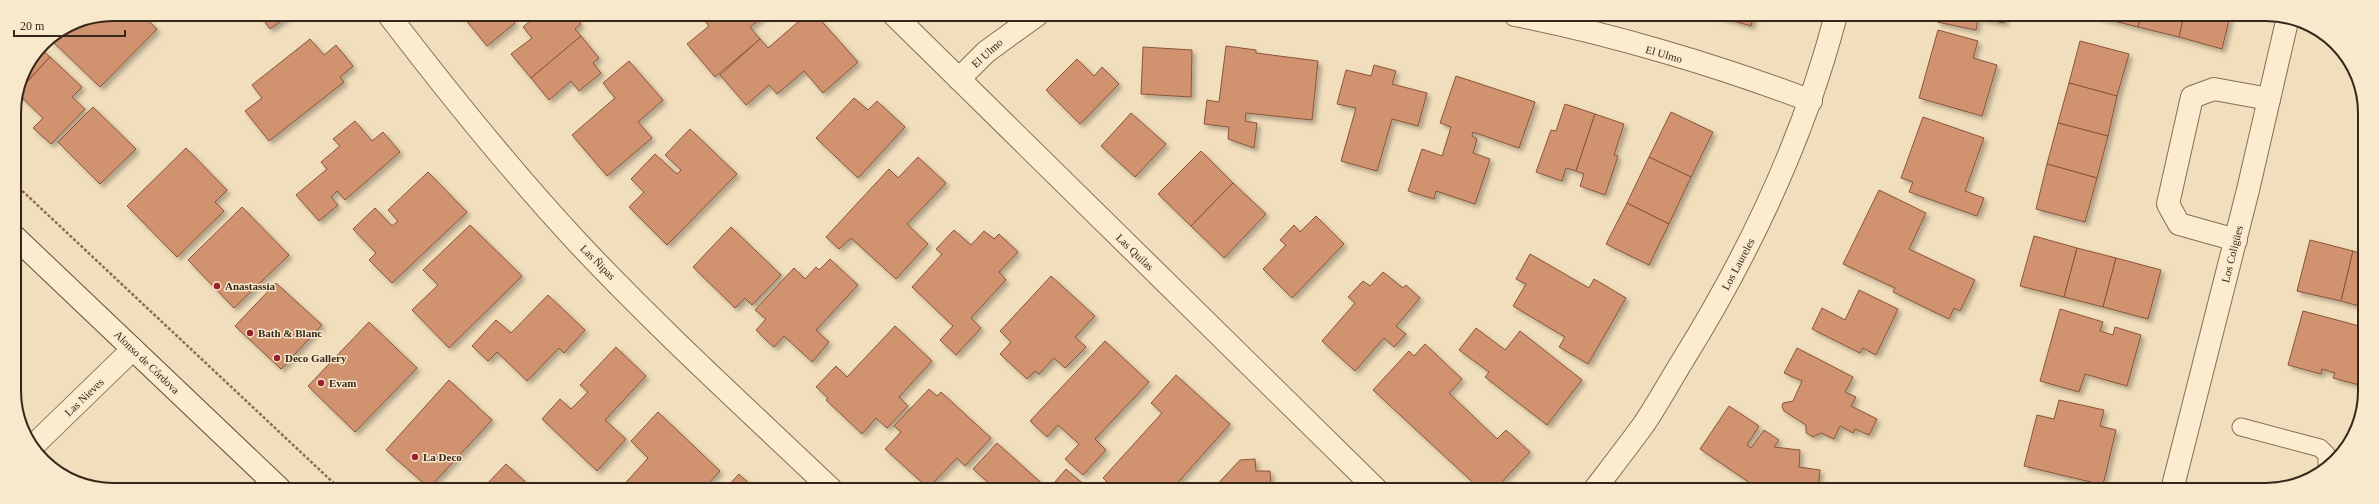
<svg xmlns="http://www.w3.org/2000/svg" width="2379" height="504" font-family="Georgia,serif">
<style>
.building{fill:#d1926f;stroke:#8a5439;filter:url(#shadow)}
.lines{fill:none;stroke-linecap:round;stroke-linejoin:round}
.service-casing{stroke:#896d54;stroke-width:19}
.minor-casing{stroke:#896d54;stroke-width:24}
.secondary-casing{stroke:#6a4e38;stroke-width:24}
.path{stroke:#896d54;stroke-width:2.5;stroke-dasharray:3 2;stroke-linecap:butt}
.service{stroke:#fbebcf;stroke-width:17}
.minor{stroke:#fbebcf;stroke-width:22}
.secondary{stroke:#fbebcf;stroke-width:22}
.poi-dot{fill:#9c2029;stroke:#f8e8cc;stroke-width:1.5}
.labels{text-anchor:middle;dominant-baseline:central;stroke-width:3;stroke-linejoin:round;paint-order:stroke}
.street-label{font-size:11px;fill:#37261a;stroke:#f8e8cc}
.poi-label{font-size:11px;font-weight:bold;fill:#37261a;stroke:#f8e8cc;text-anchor:start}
.rim{fill:none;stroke:#37261a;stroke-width:2}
</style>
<defs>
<filter id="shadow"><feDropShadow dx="3.5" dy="3.5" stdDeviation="2" flood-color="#0004"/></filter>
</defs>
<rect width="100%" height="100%" fill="#f1debc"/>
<g class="building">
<polygon points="113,14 141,14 157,29 100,87 50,39 76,21"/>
<polygon points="259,14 291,14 270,29"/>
<polygon points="461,14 509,14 515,23 487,46"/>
<polygon points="538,14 549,14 553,18 557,14 573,14 581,24 575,29 581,36 531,78 511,54 532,38 523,27"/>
<polygon points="711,15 765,15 750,27 760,39 715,77 687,44 709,26 704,20"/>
<polygon points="806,15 816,15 858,62 823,93 804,71 777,94 769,85 746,105 720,75 760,39 768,48"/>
<polygon points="1713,15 1754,15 1751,26"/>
<polygon points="1938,16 2006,16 2004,23 1978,18 1976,30 1937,22"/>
<polygon points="2094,16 2141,16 2138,27"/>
<polygon points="2141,16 2184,16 2179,37 2138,27"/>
<polygon points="2184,16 2230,16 2222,49 2179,37"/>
<polygon points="1938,30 1978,41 1973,58 1997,65 1982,116 1919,98"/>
<polygon points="581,36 599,58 593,63 601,73 579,91 571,81 549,100 531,78"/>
<polygon points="310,39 324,55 336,45 353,66 340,77 344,82 269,141 245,111 262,98 252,85"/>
<polygon points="2080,41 2129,54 2117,96 2069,83"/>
<polygon points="1226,46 1256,50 1256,53 1318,61 1312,120 1246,113 1245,121 1257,123 1254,148 1228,139 1229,127 1204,124 1207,100 1219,102"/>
<polygon points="1143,47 1192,50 1191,97 1141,94"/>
<polygon points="40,48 50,57 20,89 22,75"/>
<polygon points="50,57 82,87 72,97 85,109 51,144 33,128 43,118 17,93"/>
<polygon points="1077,59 1094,76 1102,67 1119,84 1080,124 1046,90"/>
<polygon points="629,61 663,100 638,122 652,138 607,176 572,135 615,98 603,83"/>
<polygon points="1374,65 1396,71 1392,84 1427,93 1418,126 1392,119 1377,171 1341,161 1356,108 1337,104 1346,70 1371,76"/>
<polygon points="1456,76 1535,102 1519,148 1473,132 1472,136 1477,139 1473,153 1490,159 1475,204 1436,191 1434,199 1408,191 1422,149 1442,156 1451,127 1440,123"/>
<polygon points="2069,83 2117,96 2108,136 2058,123"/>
<polygon points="854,98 868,110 877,101 905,127 858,178 816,138"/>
<polygon points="1565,104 1595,114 1576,171 1566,168 1562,181 1536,172 1551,130 1556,131"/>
<polygon points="93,107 136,149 100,184 58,142"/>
<polygon points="1671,112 1713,132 1691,177 1649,157"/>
<polygon points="1131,113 1166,144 1135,177 1101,146"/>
<polygon points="1595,114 1624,124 1614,155 1618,156 1605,195 1580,186 1584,174 1576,171"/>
<polygon points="1923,117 1984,138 1965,191 1984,198 1977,216 1909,192 1913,182 1901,178"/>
<polygon points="355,121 372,141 383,132 400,152 345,200 337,191 331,197 338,205 319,221 296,195 327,169 321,162 340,146 333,139"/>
<polygon points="2058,123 2108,136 2097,178 2047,164"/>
<polygon points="690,129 737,174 667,245 629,207 644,192 631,179 655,154 677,174 681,170 665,155"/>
<polygon points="186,148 227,190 215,202 224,211 177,257 127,206"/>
<polygon points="1201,151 1233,183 1191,226 1158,194"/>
<polygon points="918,157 946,183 907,224 928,244 896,279 851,238 839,249 826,237 889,169 898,178"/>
<polygon points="1649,157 1691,177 1669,224 1627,203"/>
<polygon points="2047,164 2097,178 2085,222 2036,209"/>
<polygon points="428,172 467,212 392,283 369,260 376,253 353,229 375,208 392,226 398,221 388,210"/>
<polygon points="1233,183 1266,214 1224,258 1191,226"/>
<polygon points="1879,190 1926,213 1909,249 1975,280 1960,311 1954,308 1949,319 1893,292 1895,288 1843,264"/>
<polygon points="1627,203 1669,224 1649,265 1606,244"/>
<polygon points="242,207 289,255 234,308 188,260"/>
<polygon points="1316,216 1344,244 1292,298 1263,269 1286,245 1280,240 1294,225 1300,232"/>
<polygon points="470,225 522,276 449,348 412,310 438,285 423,270"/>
<polygon points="731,227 781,275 752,305 745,298 735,308 693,267"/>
<polygon points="954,230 971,245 984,231 994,239 999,234 1018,252 999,272 1006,280 971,318 981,328 956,355 940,340 953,326 912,287 942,254 936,249"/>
<polygon points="2034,236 2077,248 2064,297 2020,286"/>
<polygon points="2310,240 2353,251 2341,301 2297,291"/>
<polygon points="2077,248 2116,258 2103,307 2064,297"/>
<polygon points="2353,251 2363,254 2363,307 2341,301"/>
<polygon points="1530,254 1589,288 1594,279 1626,298 1588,364 1559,347 1565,337 1513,306 1526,284 1516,279"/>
<polygon points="2116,258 2161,270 2148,319 2103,307"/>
<polygon points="830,259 858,285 816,330 829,342 812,362 784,336 774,347 767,341 756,330 766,319 755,310 794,268 805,279 816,267 819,270"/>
<polygon points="1383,272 1403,288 1406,285 1420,298 1396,326 1406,334 1394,347 1384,338 1355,371 1322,341 1355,303 1348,297 1363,281 1370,286"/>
<polygon points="1051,276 1095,316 1075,337 1086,347 1065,368 1054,358 1039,374 1035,371 1027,379 1000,354 1011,342 1000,331"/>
<polygon points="276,283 322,325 281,369 235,326"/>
<polygon points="1859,290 1898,309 1876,355 1863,348 1860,353 1812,329 1822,308 1845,320"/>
<polygon points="548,295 585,330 564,353 559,348 527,381 497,352 488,361 472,346 496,320 511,333"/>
<polygon points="2060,309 2103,322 2100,331 2113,335 2115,327 2141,335 2127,386 2085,374 2079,392 2040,381"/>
<polygon points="2303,311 2363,327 2363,386 2333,378 2335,373 2322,369 2321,374 2288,365"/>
<polygon points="369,322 417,368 355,432 308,386"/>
<polygon points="895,326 932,361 899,397 908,406 887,428 876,418 862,434 826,400 828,398 816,387 836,366 847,377"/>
<polygon points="1476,328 1505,350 1520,331 1582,380 1547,425 1485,377 1489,372 1459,350"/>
<polygon points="1105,341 1149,382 1095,439 1106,450 1083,475 1065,459 1079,444 1058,425 1047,437 1030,421"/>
<polygon points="1425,344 1462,379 1449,393 1497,439 1506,430 1530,452 1495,489 1480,489 1373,390 1409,351 1414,356"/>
<polygon points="616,347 646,376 605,420 626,439 597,471 542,419 560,399 571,409 588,392 580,385"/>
<polygon points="1797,348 1853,377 1845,392 1856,397 1851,406 1877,419 1869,435 1855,429 1853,433 1840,426 1834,439 1821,433 1813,437 1806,433 1806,425 1784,411 1782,407 1783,403 1793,401 1802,381 1784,373"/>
<polygon points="1176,375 1230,424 1172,489 1114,489 1103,478 1162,413 1151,403"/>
<polygon points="449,380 492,420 429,488 386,450"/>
<polygon points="929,389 937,396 941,392 991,438 965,466 957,458 928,488 885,449 901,432 894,426"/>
<polygon points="2059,400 2104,410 2100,426 2116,430 2103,485 2024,466 2037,415 2054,419"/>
<polygon points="1729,406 1759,426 1747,445 1751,448 1764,430 1779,440 1774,447 1800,450 1799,467 1820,470 1818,489 1759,489 1700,449"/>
<polygon points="658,412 720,471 703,489 620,489 648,458 631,441"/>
<polygon points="997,443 1048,489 988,489 991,485 973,469"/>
<polygon points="1255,459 1256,471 1270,471 1271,489 1213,489 1240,460"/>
<polygon points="506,464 532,488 483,488"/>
<polygon points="1066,469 1081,482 1074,489 1049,489"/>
<polygon points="739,474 755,489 725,489"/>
</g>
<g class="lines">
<g class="service-casing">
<polyline id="service" points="2241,427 2320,448 2327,455 2327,468"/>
</g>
<g class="minor-casing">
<g id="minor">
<path d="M388 14C449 94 512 172 580 245 660 330 747 409 831 489"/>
<polyline points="894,15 1376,489"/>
<path d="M1515 15C1612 34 1719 66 1811 101"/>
<polyline points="959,79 986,52 1037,15"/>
<polyline points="2236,240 2179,224 2168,204 2192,97 2214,89 2269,99"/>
<polyline points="34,445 133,349"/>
<path d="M1595 489C1611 468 1628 446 1644 424 1658 403 1670 381 1683 360 1750 252 1804 138 1836 15"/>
<polyline points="2172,490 2248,190 2288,17"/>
</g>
</g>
<g class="secondary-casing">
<polyline id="secondary" points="15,237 279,488"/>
</g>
<polyline class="path" points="15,184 339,488"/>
<use href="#service" class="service"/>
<use href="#minor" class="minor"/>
<use href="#secondary" class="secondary"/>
</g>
<g class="poi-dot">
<circle cx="217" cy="286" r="4"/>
<circle cx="250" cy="333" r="4"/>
<circle cx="277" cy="358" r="4"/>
<circle cx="321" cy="383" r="4"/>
<circle cx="415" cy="457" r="4"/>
</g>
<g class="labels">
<g class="street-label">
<text transform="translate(987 53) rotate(-42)">El Ulmo</text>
<text transform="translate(1664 54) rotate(16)">El Ulmo</text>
<text transform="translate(1135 252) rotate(44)">Las Quilas</text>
<text transform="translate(2232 254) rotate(-76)">Los Coligües</text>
<text transform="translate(598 262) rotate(45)">Las Ñipas</text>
<text transform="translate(1738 264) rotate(-62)">Los Laureles</text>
<text transform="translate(147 362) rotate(44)">Alonso de Córdova</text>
<text transform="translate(84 397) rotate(-44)">Las Nieves</text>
</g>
<g class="poi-label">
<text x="225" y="286">Anastassia</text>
<text x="258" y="333">Bath &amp; Blanc</text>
<text x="285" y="358">Deco Gallery</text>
<text x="329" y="383">Evam</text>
<text x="423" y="457">La Deco</text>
</g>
</g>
<path d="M0 0H2379V504H0ZM113 21H2266A92 92 0 0 1 2358 113V391A92 92 0 0 1 2266 483H113A92 92 0 0 1 21 391V113A92 92 0 0 1 113 21Z" fill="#f8e8cc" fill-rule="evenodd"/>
<path class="rim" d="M113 21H2266A92 92 0 0 1 2358 113V391A92 92 0 0 1 2266 483H113A92 92 0 0 1 21 391V113A92 92 0 0 1 113 21Z"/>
<path d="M14 30v6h111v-6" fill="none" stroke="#37261a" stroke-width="2"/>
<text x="20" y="30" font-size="12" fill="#37261a" stroke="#f8e8cc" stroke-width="3" paint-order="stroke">20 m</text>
</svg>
